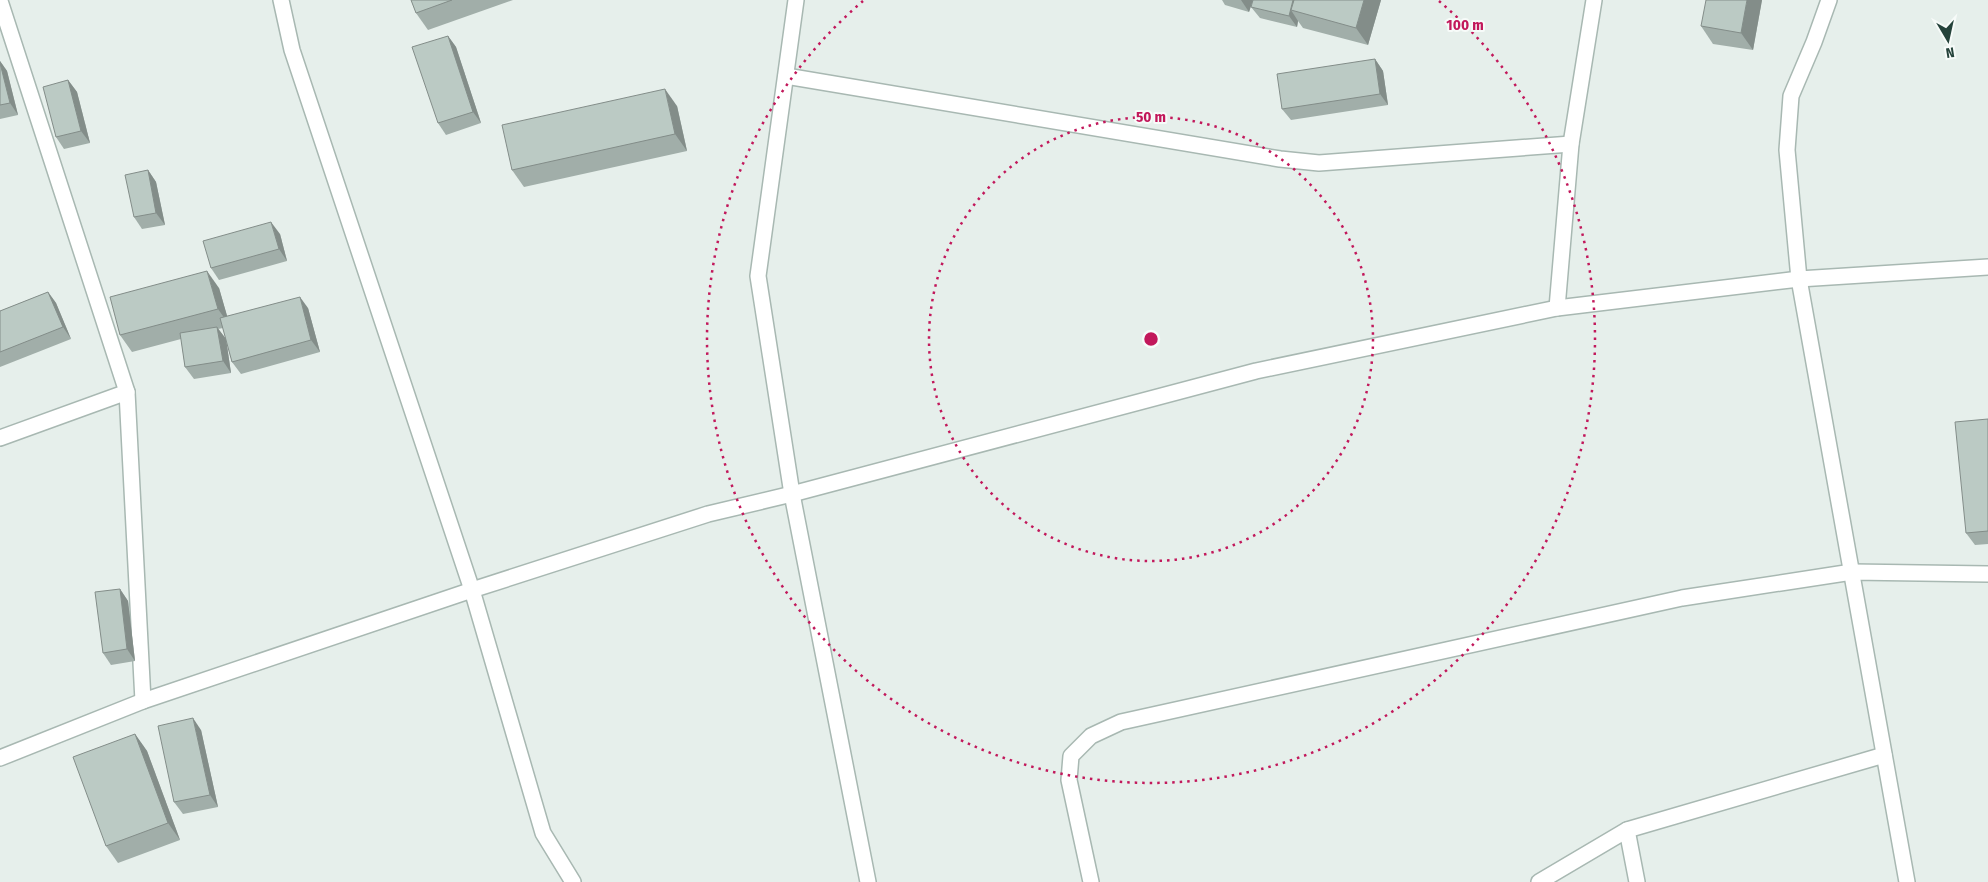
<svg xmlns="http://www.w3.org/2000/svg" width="1988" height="882" font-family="'Fira Sans Condensed',sans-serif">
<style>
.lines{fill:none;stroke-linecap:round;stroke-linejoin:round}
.minor-casing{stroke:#a8b8b2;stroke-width:18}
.minor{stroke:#fff;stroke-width:15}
.wall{fill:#a1aea9}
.shaded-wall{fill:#838d89}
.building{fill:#bbcac4;stroke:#838d89}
.ring{fill:none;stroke:#c2185b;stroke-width:2.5;stroke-dasharray:2.5 5}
.centre{fill:#c2185b;stroke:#f7fbf9;stroke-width:2.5}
.ring-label{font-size:15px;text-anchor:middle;font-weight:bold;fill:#c2185b;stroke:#f7fbf9;stroke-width:4;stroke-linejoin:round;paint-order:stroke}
</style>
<rect width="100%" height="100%" fill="#e6efeb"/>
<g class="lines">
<g class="minor-casing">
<g id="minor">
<polyline points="281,0 292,50 472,590 543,833 573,882"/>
<polyline points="796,0 758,276 792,494 868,882"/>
<polyline points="1829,0 1814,42 1791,96 1787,150 1799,279 1907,882"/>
<polyline points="0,1 127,392 143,701"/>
<polyline points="786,76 1280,159 1319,163 1571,144"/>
<polyline points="1557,308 1571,144 1594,0"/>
<polyline points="0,438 127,392"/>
<polyline points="0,758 143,701 472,590 708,514 792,494 1256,371 1557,308 1799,279 1988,267"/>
<polyline points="1627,830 1637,882"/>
<polyline points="1091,882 1069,780 1071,756 1091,736 1121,722 1682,598 1852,572 1988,574"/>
<polyline points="1539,882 1627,830 1884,755"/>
</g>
</g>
<use href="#minor" class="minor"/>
</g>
<g class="wall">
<polygon points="411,0 513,0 428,30 416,13"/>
<polygon points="1222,0 1253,0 1249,12 1225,5"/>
<polygon points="1381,0 1368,45 1303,28 1298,21 1297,27 1260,18 1251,7"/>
<polygon points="1762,0 1753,50 1713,44 1701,26"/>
<polygon points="448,36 456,47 481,123 446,135 438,123"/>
<polygon points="1375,59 1383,71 1388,105 1291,120 1282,109"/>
<polygon points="0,61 7,71 18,115 0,119"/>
<polygon points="68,80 77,92 90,143 64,149 56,137"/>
<polygon points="677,106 687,151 524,187 512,170"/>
<polygon points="148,170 156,182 165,225 142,229 134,217"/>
<polygon points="280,234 287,261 219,280 211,268"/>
<polygon points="219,288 227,316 308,308 320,352 241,374 232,362 223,328 218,329 226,339 231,373 194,379 185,367 181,339 132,352 120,335"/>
<polygon points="48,292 56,303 71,339 0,367 0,311"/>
<polygon points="1988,419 1988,544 1975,545 1966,533"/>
<polygon points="120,589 128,601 135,661 111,665 103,653"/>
<polygon points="201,730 218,807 183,814 174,802"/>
<polygon points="135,734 147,751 180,840 118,863 106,846"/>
</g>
<g class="shaded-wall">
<polygon points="1241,0 1253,0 1249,12"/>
<polygon points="1293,0 1304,0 1291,10 1298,21 1297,27 1289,16"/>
<polygon points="1364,0 1381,0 1368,45 1356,28"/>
<polygon points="1747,0 1762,0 1753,50 1741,33"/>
<polygon points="448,36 456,47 481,123 473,112"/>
<polygon points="1375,59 1383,71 1388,105 1380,94"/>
<polygon points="0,61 7,71 18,115 10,103 0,63"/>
<polygon points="68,80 77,92 90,143 81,131"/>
<polygon points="665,89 677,106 687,151 675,134"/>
<polygon points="148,170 156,182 165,225 156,213"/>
<polygon points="271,222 280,234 287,261 279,249"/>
<polygon points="207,271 219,288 230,326 218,309"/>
<polygon points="48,292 56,303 71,339 63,327"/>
<polygon points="300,297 308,308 320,352 311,340"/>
<polygon points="217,327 226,339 231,373 223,361"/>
<polygon points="120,589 128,601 135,661 127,649"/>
<polygon points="193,718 201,730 218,807 210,795"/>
<polygon points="135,734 147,751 180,840 168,823"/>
</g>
<g class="building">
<polygon points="411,0 452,0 416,13"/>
<polygon points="1253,0 1293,0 1289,16 1251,7"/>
<polygon points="1294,0 1364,0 1356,28 1291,10"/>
<polygon points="1706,0 1747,0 1741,33 1701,26"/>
<polygon points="448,36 473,112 438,123 412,47"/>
<polygon points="1375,59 1380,94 1282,109 1277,74"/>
<polygon points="0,63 10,103 0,105"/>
<polygon points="68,80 81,131 56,137 43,87"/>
<polygon points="665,89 675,134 512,170 502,125"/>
<polygon points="148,170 156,213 134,217 125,175"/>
<polygon points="271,222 279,249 211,268 203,241"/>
<polygon points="207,271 218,309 120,335 110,297"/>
<polygon points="48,292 63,327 0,352 0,311"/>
<polygon points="300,297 311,340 232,362 220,318"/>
<polygon points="217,327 223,361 185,367 180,333"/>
<polygon points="1988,419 1988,531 1966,533 1955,422"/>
<polygon points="120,589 127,649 103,653 95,592"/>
<polygon points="193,718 210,795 174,802 158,726"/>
<polygon points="135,734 168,823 106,846 73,757"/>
</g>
<g class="ring">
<circle cx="1151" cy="339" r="222"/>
<path d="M1439 1A444 444 0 1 1 863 1"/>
</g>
<circle cx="1151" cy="339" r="8" class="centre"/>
<g class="ring-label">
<text x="1465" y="30">100 m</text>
<text x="1151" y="122">50 m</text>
</g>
<g transform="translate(1948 40) rotate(171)" stroke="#f7fbf9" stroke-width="4" paint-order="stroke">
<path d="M0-4L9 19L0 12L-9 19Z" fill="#24423a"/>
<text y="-8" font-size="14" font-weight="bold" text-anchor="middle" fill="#24423a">N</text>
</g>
</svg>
